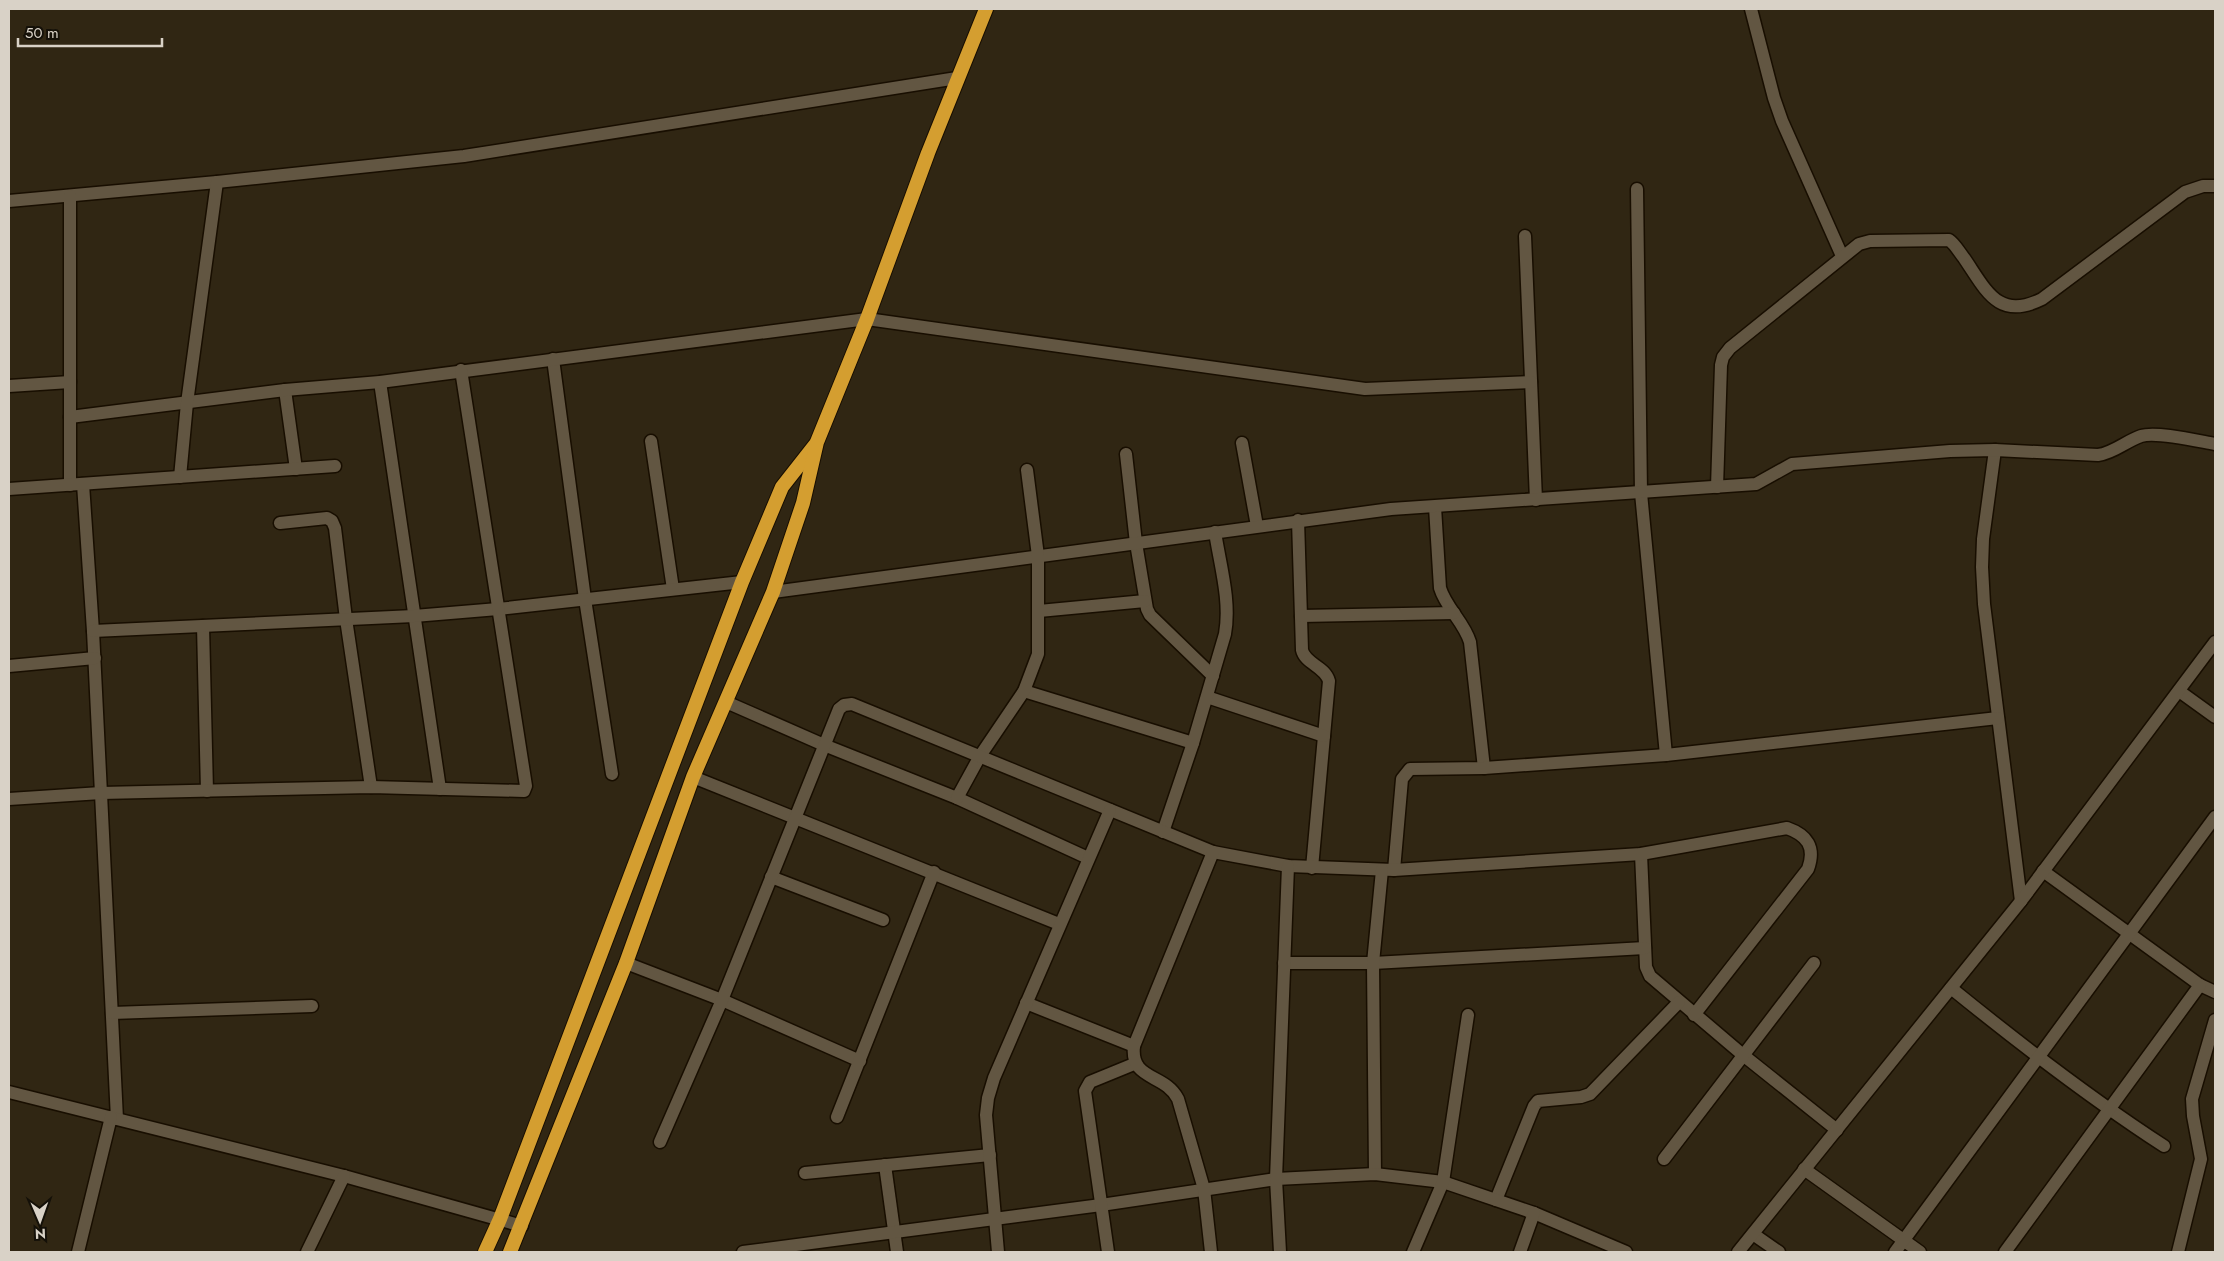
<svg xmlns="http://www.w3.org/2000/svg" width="2224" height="1261" font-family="Jost,sans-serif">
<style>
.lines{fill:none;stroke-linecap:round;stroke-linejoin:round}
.minor-casing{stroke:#180e00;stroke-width:15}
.trunk-casing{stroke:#180e00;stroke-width:16}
.minor{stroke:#625642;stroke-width:12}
.trunk{stroke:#d49e30;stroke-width:14}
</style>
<rect width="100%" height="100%" fill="#302613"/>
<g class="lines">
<g class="minor-casing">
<g id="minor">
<polyline points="1751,9 1774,98 1782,121 1842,256"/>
<polyline points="1637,189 1641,493 1666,755"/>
<polyline points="9,201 217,182 464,156 957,78"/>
<polyline points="1525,236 1536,500"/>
<polyline points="553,359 585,599 612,774"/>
<polyline points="380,382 440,789"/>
<polyline points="9,386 70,382"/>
<polyline points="285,390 296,469"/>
<polyline points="70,417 285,390 380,382 867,319 1365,389 1531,382"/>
<polyline points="651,441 673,589"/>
<polyline points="1242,443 1257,526"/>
<polyline points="1995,450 1983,539 1982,567 1984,604 2021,901"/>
<polyline points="1126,454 1136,543 1147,609 1150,615 1213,676"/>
<polyline points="180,477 187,403 217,182"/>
<polyline points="83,484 93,631 117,1119"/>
<polyline points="70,485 70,196"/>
<path d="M1717 487 1721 365 1723 357 1730 348 1859 244 1870 241 1949 240C1955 244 1959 252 1964 258 1986 290 1998 321 2042 299L2185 192 2203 186H2215"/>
<polyline points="9,489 335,466"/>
<path d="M1435 507 1440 588C1446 608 1464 622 1470 642L1484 768"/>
<path d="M1298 520 1302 650C1305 664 1325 666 1329 681L1312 868"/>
<polyline points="280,523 327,518 332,521 335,528 346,619 371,787"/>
<path d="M773 592 1391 509 1756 484 1792 464 1950 451 1995 450 2098 455C2114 453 2126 441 2141 436 2156 431 2198 441 2215 444"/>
<polyline points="1039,611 1145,601"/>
<polyline points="1301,616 1454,613"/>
<polyline points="203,626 207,791"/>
<polyline points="93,631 414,616 498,609 742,582"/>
<polyline points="9,666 95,658"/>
<polyline points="1024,691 1193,743"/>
<polyline points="2179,691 2215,717"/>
<polyline points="1207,697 1324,736"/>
<polyline points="726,702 824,745 957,798 1088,858"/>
<polyline points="693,777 1059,924"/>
<polyline points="957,798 980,756 1024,691 1038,654 1038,556 1027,470"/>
<polyline points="9,799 101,793 371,787 524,791 526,786 461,370"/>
<path d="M1163 832 1193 743 1225 634C1231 601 1220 565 1215 532"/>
<polyline points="1641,854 1646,967 1650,976 1743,1055 1837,1130"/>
<polyline points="1394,870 1402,779 1410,769 1484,768 1666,755 1998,718"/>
<polyline points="2043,871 2200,985 2215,992"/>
<polyline points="771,877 883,920"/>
<polyline points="626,963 722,1000 860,1061"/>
<polyline points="1284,963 1373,963 1645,948"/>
<path d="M1951 988C2020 1044 2090 1098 2164 1146"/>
<polyline points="1026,1003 1134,1046"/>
<polyline points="112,1013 312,1006"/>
<polyline points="9,1092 344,1176 522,1226"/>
<polyline points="837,1117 934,872"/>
<path d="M660 1142 722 1000 839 709 844 705 852 704 1213 852 1288 866 1394 870 1641 854 1787 828C1807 835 1816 847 1808 869L1694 1015"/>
<polyline points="1664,1159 1814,963"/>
<polyline points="885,1165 897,1252"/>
<polyline points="1804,1169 1920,1252"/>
<polyline points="805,1173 990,1155"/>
<polyline points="1375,1174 1373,963 1382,870"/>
<polyline points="1496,1200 1534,1106 1538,1101 1581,1097 1590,1094 1679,1002"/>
<polyline points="1753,1234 1779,1252"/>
<polyline points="78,1252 111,1117"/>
<polyline points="307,1252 344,1176"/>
<polyline points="743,1252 1101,1205 1276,1179 1375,1174 1443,1182 1534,1213 1626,1252"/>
<polyline points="998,1252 986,1115 988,1098 994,1078 1110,810"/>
<polyline points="1108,1252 1085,1091 1090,1082 1134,1064"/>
<path d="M1211 1252 1204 1189 1178 1099C1165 1073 1130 1081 1134 1046L1213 852"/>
<polyline points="1280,1252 1276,1179 1288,866"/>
<polyline points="1413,1252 1443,1182 1468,1015"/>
<polyline points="1520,1252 1534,1213"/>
<polyline points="1738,1252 2021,901 2215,642"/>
<polyline points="1895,1252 2215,817"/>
<polyline points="2005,1252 2200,985"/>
<polyline points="2178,1252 2201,1159 2193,1116 2192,1099 2215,1020"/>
</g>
</g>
<g class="trunk-casing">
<g id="trunk">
<polyline points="485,1252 500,1219 742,582 782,487 815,445"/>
<polyline points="510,1252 626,963 693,777 773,592 803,503 817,442 867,319 928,153 986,9"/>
</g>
</g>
<use href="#minor" class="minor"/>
<use href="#trunk" class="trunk"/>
</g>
<rect width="2224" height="1261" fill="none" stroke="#d9d2c7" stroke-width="20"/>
<g transform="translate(40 1221) rotate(178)" stroke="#141008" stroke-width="4" paint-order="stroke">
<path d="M0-4L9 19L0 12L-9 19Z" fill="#d9d2c7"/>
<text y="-8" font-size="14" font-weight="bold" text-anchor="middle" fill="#d9d2c7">N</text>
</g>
<path d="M18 38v8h144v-8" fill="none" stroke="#d9d2c7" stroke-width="2.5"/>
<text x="25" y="38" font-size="15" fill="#d9d2c7" stroke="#141008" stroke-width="4" paint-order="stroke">50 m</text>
</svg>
